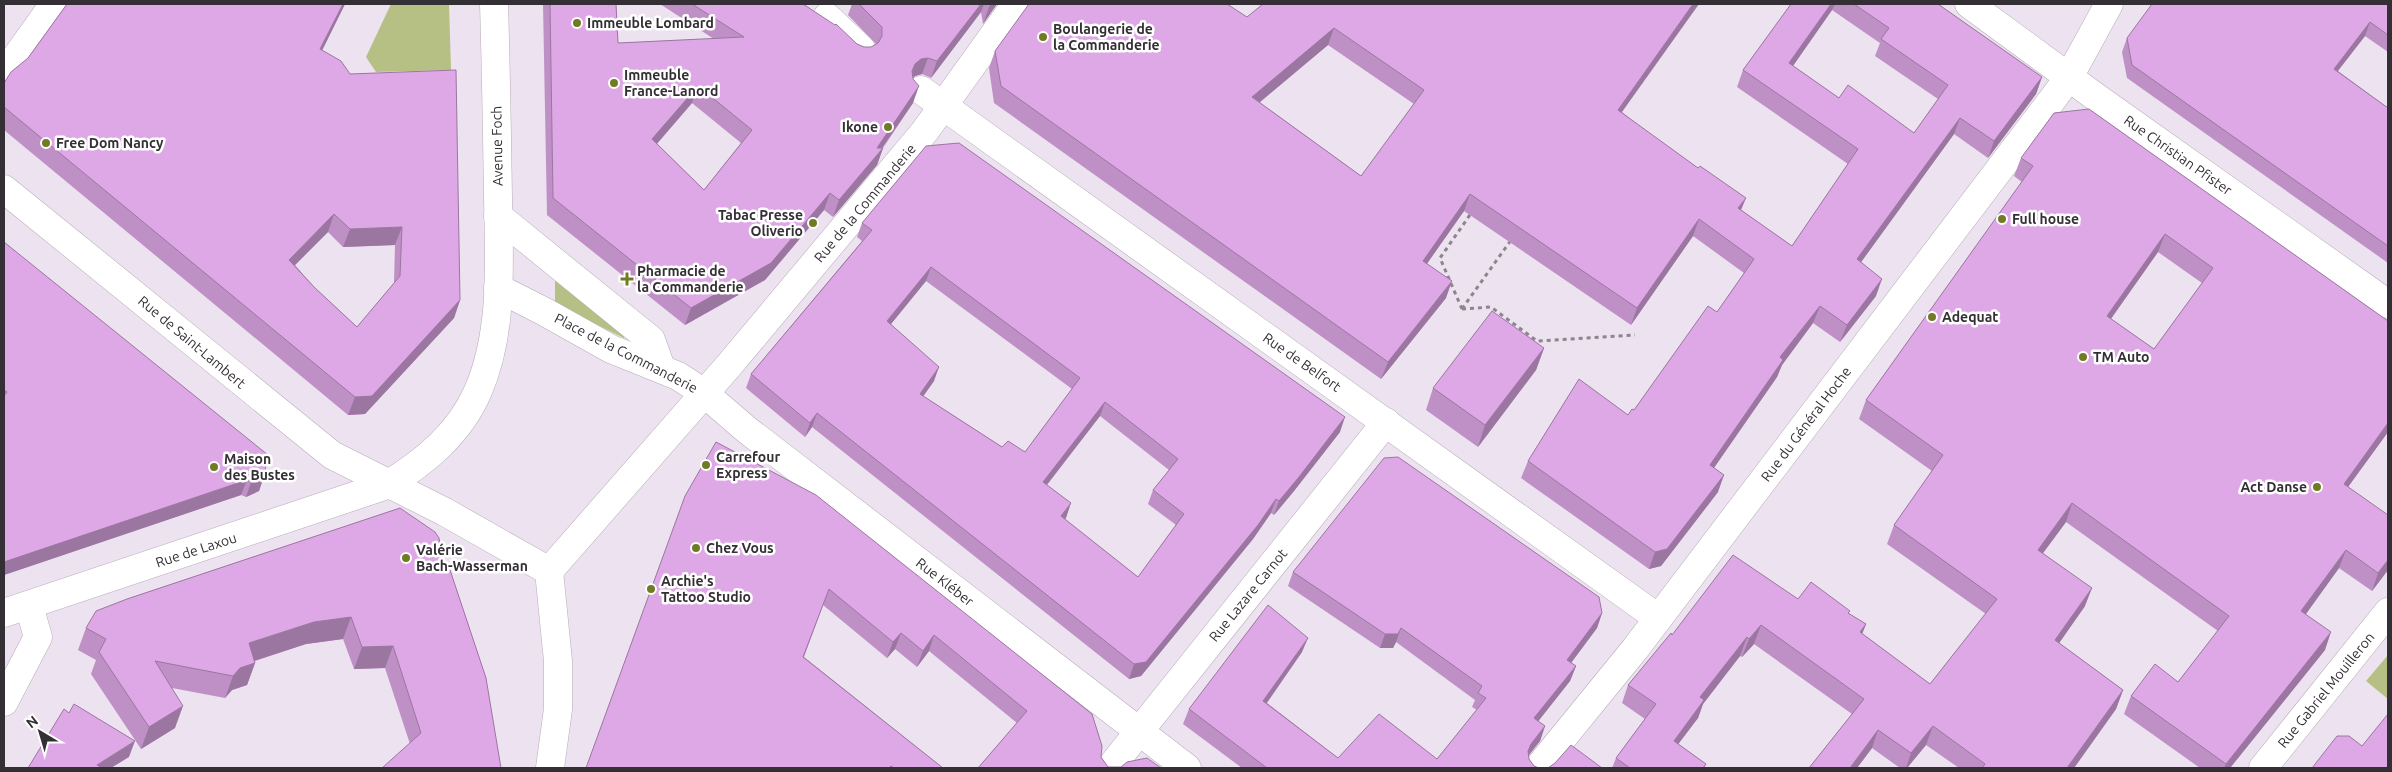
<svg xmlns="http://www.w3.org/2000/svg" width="2392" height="772" font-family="Ubuntu,sans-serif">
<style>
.green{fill:#b7c084}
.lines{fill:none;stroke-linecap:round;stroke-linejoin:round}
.minor-casing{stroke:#b7acb8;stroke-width:29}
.major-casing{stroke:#b7acb8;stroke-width:29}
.path{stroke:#8d858e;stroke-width:3;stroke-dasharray:4 4;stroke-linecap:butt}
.minor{stroke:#fff;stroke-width:28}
.major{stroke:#fff;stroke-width:28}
.wall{fill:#bf90c6;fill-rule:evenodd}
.shaded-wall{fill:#9b76a1}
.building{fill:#dea8e6;stroke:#9b76a1;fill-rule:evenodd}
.poi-dot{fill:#717a25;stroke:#fff;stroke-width:2}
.labels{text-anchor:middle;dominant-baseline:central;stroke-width:5;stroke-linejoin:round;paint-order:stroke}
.poi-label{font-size:14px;font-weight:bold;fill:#342f34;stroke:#fff;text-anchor:start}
.street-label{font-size:14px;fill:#342f34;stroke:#fff}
</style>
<rect width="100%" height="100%" fill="#ede2ef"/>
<g class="green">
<polygon points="391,4 449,4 451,70 376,72 366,57"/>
<polygon points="555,273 629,331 624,338 555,304"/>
<polygon points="2388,655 2388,699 2366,681"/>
</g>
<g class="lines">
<g class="minor-casing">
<g id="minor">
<polyline points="1969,4 2093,95 2388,304"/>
<polyline points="827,17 861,49"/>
<polyline points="4,71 9,67 54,4"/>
<polyline points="921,90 1658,618"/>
<polyline points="498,216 651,340 661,368"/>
<polyline points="498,288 545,312 611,349 678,376 704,393 747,430 1187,768"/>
<polyline points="549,571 731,363 925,131 1016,4"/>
<polyline points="4,702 38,637 29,606"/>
<polyline points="1110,768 1386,422"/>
<polyline points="1538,768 1635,649 2049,104 2069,77 2109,4"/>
<polyline points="2263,768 2388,612"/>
</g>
</g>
<g class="major-casing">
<g id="major">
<polyline points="4,189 332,455 445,512 549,571 558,661 558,709 550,768"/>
<path d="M4 613 387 485C425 462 460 433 478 391 504 331 499 261 498 197 497 133 496 68 494 4"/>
</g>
</g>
<g class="path">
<polyline points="1462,309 1491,307 1537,341 1635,335"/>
<polyline points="1462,309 1440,258 1472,212"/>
<polyline points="1462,309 1511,240"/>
</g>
<use href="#minor" class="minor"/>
<use href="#major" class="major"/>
</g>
<g class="wall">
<path d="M67 4H345L322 50 460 300 454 318 365 414 348 415 4 130V83L28 58ZM328 232 343 247 395 245 394 283 357 327 314 287 295 265Z"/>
<path d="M543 4H616L618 43 714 39 660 4H803L857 44 864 47H871L876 44 848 15 852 4H997L983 24 981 12 931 78 922 74 915 76 913 78V103L883 148 877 165 833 217 824 210 765 280 685 325 547 215ZM692 103 741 143 704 190 657 144Z"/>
<path d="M1263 4 1622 112 1741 210 1792 246 1848 164 1737 87 1743 70 1791 4H1938L2042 77 2036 94 1988 158 1954 134 1861 262 1876 296 1840 342 1813 323 1782 365 1777 377 1714 468 1718 492 1661 566 1649 569 1521 478 1528 461 1628 415 1634 410 1717 312 1744 273 1693 236 1631 325 1464 211 1427 263 1446 298 1381 379 994 103 989 68 995 51 1247 17ZM1832 10 1880 43 1875 56 1938 99 1914 133 1839 98 1793 66ZM1328 45 1414 104 1361 176 1259 102Z"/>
<polygon points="2388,4 2388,52 2365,36 2338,71 2388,108 2388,263 2127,78 2122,52 2127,38"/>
<path d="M2021 158 2388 321V432L2348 487 2388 570 2372 591 2339 568 2306 614 2325 650 2230 768H2200L2124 714 2131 696 2178 682 2218 631 2066 522 2043 553 2085 606 2059 643 2123 690 2116 709 2074 768H1959L1926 745 1907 768H1900L1872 748 1857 768H1809L1852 714 1754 644 1742 657 1740 656 1703 704 1698 718 1678 744 1706 764 1704 768H1612L1616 758 1645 719 1622 703 1628 685 1672 635 1798 599 1849 614 1866 624 1862 634 1930 684 1986 614 1887 544 1894 525 1932 471 1859 419 1866 400 2022 182 2014 176ZM2158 252 2202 283 2154 349 2111 319Z"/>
<path d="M862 223 1340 432 1294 491 1274 515 1271 513 1253 539 1141 676 1129 679 812 427 805 437 746 388 751 374 862 241 857 237ZM926 281 1072 389 1025 452 1002 447 923 396 934 381 891 324ZM1100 416 1169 470 1153 490 1148 504 1176 525 1138 577 1064 519 1066 518 1047 485Z"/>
<polygon points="4,242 264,476 259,491 246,497 241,495 4,575"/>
<polygon points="1544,348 1536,370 1478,447 1426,410 1433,388"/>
<polygon points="716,442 1101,757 1108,767 978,768 1017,723 929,651 917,667 895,649 887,658 823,605 804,657 943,768 586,768"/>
<polygon points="443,561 486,678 410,744 385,668 354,669 343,639 306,644 255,661 255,663 247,685 232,690 225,698 172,688 175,728 141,749 91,674 96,660 78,650 86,628"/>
<polygon points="1293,572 1602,613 1597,628 1571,663 1576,666 1570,681 1538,721 1545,726 1540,741 1528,755 1529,759 1534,766 1539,768 1242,768 1183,724 1189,709 1302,652 1267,703 1338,758 1437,759 1477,710 1472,707 1475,700 1396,642 1393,648 1380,648 1288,586"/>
</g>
<g class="shaded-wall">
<polygon points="343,4 345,4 314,67 320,49"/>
<polygon points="981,4 984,4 981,12 931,78 937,61"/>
<polygon points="991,4 997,4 983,24 989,7"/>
<polygon points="1693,4 1699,4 1612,126 1618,110"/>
<polygon points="1831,4 1835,4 1832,10 1783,80 1789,63"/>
<polygon points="2370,22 2365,36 2329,82 2334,69"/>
<polygon points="1334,28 1328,45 1246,114 1252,97"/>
<polygon points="928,58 922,74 915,76 909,81 915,64 921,59"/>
<polygon points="2042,77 2036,94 1988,158 1994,141"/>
<polygon points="698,86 692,103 646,156 652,139"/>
<polygon points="919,86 913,103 881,149 883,148 877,165 833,217 839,200 877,148"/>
<polygon points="1960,118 1954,134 1851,276 1857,259"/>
<polygon points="830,193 824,210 765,280 685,325 691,308"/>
<polygon points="1470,194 1464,211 1417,278 1423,261"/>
<polygon points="1746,198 1739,215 1738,208"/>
<polygon points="334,214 328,232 283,277 289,260"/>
<polygon points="1699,219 1693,236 1631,325 1637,308"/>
<polygon points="402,227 395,245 343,247 350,229"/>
<polygon points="2165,234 2158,252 2100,334 2107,316"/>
<polygon points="931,267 926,281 882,335 887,321"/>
<polygon points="1882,279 1876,296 1840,342 1847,325"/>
<polygon points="1452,281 1446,298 1381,379 1388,362"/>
<polygon points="460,300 454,318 365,414 348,415 355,397"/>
<polygon points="1820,306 1813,323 1782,365 1777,377 1704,482 1710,465 1780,357"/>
<polygon points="1544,348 1536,370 1478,447 1485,425"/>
<polygon points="939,367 934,381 915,408 920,394"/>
<polygon points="1105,402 1100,416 1038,496 1043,482"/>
<polygon points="817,413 812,427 805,437 810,423"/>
<polygon points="1345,417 1340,432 1294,491 1274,515 1279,501"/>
<polygon points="2388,423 2388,432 2337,502 2344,484"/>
<polygon points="1724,475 1718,492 1661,566 1649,569 1655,552"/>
<polygon points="264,476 259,491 246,497 251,482"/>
<polygon points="247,480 241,495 4,575 4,562"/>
<polygon points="1276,499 1271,513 1253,539 1141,676 1129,679 1134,664"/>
<polygon points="1071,503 1066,518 1056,530 1061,516"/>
<polygon points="2072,503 2066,522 2032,568 2038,550"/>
<polygon points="2346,550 2339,568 2295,629 2301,611"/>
<polygon points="2388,560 2388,570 2372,591 2378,573"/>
<polygon points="2092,588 2085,606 2048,659 2055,640"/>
<polygon points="1602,613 1597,628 1562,675 1567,660"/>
<polygon points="351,617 343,639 306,644 241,665 249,643 314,622"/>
<polygon points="1866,624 1859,642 1860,632"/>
<polygon points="1761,625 1754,644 1742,657 1749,639"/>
<polygon points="1401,628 1396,642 1393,648 1380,648 1385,634"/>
<polygon points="2331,632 2325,650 2230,768 2224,768 2226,764"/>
<polygon points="901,633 895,649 887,658 893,642"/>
<polygon points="934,635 929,651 917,667 923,651"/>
<polygon points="1747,637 1740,656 1703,704 1698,718 1667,759 1674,741 1700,697"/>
<polygon points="1308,638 1302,652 1258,715 1263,701"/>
<polygon points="393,646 385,668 354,669 362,647"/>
<polygon points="255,663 247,685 232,690 225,698 233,676 240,668"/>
<polygon points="1576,666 1570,681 1529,733 1534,718"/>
<polygon points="2123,690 2116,709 2074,768 2067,768"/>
<polygon points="183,706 175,728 141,749 149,727"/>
<polygon points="1545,726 1540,741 1526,759 1523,765 1531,744"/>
<polygon points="1933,726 1926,745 1907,768 1906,768 1911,753"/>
<polygon points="1878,730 1872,748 1857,768 1850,768"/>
<polygon points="135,741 129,757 111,768 96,768 97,765"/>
</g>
<g class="building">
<path d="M67 4H343L320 49 341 61 350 74 456 70 460 300 372 396 355 397 4 107V83L11 72 28 58ZM334 214 350 229 402 227 400 276 357 327 314 287 289 260Z"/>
<path d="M550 4H616L618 43 744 37 692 4H803L835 25 836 24 857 44 864 47H871L878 43 882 36V27L859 4H981L937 61 928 58 921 59 915 64 912 71 913 79 919 86 877 148H883L839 200 830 193 771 263 691 308 553 198ZM698 86 752 130 704 190 652 139Z"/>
<path d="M1029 4H1227L1247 17 1263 4H1693L1618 110 1698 168 1700 166 1746 198 1738 208 1792 246 1858 149 1743 70 1791 4H1831L1789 63 1839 98 1848 85 1914 133 1948 85 1881 39 1889 28 1854 4H1938L2042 77 1994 141 1960 118 1857 259 1882 279 1847 325 1820 306 1780 357 1783 360 1710 465 1724 475 1667 549 1655 552 1528 461 1579 379 1628 415 1632 409 1634 410 1708 306 1717 312 1754 259 1699 219 1637 308 1470 194 1423 261 1452 281 1388 362 1001 86 995 51ZM1334 28 1424 90 1361 176 1252 97Z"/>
<polygon points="2152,4 2388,4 2388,35 2370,22 2334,69 2388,108 2388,246 2132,65 2127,38"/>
<path d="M2089 109 2388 321V423L2344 484 2388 515V560L2378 573 2346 550 2301 611 2331 632 2226 764 2131 696 2155 664 2178 682 2229 616 2072 503 2038 550 2092 588 2055 640 2123 690 2067 768H1982L1985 764 1933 726 1911 753 1878 730 1850 768H1809L1864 699 1761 625 1749 639 1747 637 1700 697 1704 700 1674 741 1706 764 1703 768H1630L1616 758 1656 704 1628 685 1671 633 1672 635 1733 555 1798 599 1811 582 1850 611 1848 613 1866 624 1860 632 1930 684 1997 599 1894 525 1943 455 1866 400 2033 166 2021 158 2054 113ZM2165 234 2213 268 2154 349 2107 316Z"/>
<path d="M959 143 1345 417 1299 477 1279 501 1276 499 1258 525 1146 662 1134 664 817 413 810 423 751 374 872 230 862 223 926 146ZM931 267 1080 378 1025 452 1008 441 1002 447 920 394 939 367 887 321ZM1105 402 1178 459 1153 490 1184 514 1138 577 1061 516 1071 503 1043 482Z"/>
<polygon points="4,242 268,455 264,476 251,482 247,480 4,562 4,396 7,392 4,390"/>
<polygon points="1492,311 1544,348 1485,425 1433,388"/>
<polygon points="716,442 816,495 1092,714 1102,746 1101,757 1108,767 1121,767 1127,762 1147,758 1161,768 978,768 1027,711 934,635 923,651 901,633 893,642 829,589 803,657 943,768 894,768 891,766 889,768 586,768 685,496"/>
<polygon points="1398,457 1599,597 1602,613 1567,660 1576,666 1534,718 1545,726 1531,744 1528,751 1529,759 1534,766 1539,768 1267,768 1189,709 1268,605 1308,638 1263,701 1338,758 1379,714 1437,759 1462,728 1486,698 1478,693 1482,686 1401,628 1398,634 1385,634 1293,572 1384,458"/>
<polygon points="400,508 435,532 439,538 443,561 448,564 486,678 501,768 382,768 421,733 393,646 362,647 351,617 314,622 249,643 255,663 240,668 233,676 155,661 183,706 149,727 99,652 106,639 86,628 96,611 127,599"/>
<polygon points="74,704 135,741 97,765 102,768 28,768 64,709 69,713"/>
<polygon points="2388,714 2388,768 2312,768 2337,736 2349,736 2362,746"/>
<polygon points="1571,745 1602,768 1548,768 1555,763"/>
</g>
<g class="poi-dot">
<circle cx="577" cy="23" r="5"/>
<circle cx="1043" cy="37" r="5"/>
<circle cx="614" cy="83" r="5"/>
<circle cx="888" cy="127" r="5"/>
<circle cx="46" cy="143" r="5"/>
<circle cx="2002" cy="219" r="5"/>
<circle cx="813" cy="223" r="5"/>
<path d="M624.5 271.5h5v5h5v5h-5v5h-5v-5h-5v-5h5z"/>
<circle cx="1932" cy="317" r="5"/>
<circle cx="2083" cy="357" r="5"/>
<circle cx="706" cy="465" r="5"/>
<circle cx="214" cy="467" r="5"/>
<circle cx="2317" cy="487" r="5"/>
<circle cx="696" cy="548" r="5"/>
<circle cx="406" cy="558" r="5"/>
<circle cx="651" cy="589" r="5"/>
</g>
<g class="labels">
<g class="poi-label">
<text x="587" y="23">Immeuble Lombard</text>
<text x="1053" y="29">Boulangerie de<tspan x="1053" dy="16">la Commanderie</tspan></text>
<text x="624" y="75">Immeuble<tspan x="624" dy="16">France-Lanord</tspan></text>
<text x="878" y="127" text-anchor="end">Ikone</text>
<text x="56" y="143">Free Dom Nancy</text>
<text x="803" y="215" text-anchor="end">Tabac Presse<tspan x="803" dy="16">Oliverio</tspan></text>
<text x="2012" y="219">Full house</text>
<text x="637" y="271">Pharmacie de<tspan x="637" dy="16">la Commanderie</tspan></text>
<text x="1942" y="317">Adequat</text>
<text x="2093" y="357">TM Auto</text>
<text x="716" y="457">Carrefour<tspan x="716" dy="16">Express</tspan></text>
<text x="224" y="459">Maison<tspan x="224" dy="16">des Bustes</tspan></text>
<text x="2307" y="487" text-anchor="end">Act Danse</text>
<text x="706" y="548">Chez Vous</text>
<text x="416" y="550">Valérie<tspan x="416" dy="16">Bach-Wasserman</tspan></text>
<text x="661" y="581">Archie's<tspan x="661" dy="16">Tattoo Studio</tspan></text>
</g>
<g class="street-label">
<text transform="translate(497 146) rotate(-91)">Avenue Foch</text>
<text transform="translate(2178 155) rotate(35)">Rue Christian Pfister</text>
<text transform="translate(865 203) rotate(-50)">Rue de la Commanderie</text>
<text transform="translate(192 342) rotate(40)">Rue de Saint-Lambert</text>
<text transform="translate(626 353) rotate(27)">Place de la Commanderie</text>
<text transform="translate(1302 362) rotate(35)">Rue de Belfort</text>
<text transform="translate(1806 424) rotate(-53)">Rue du Général Hoche</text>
<text transform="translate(196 550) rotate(-18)">Rue de Laxou</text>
<text transform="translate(945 582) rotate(38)">Rue Kléber</text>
<text transform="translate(1248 595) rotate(-51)">Rue Lazare Carnot</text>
<text transform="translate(2326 690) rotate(-51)">Rue Gabriel Mouilleron</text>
</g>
</g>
<rect width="2392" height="772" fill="none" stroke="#342f34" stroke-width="10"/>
<g transform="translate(40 732) rotate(322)" stroke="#ffffff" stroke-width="4" paint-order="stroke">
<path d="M0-4L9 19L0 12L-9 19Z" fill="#342f34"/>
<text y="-8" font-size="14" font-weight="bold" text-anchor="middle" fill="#342f34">N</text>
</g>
</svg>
